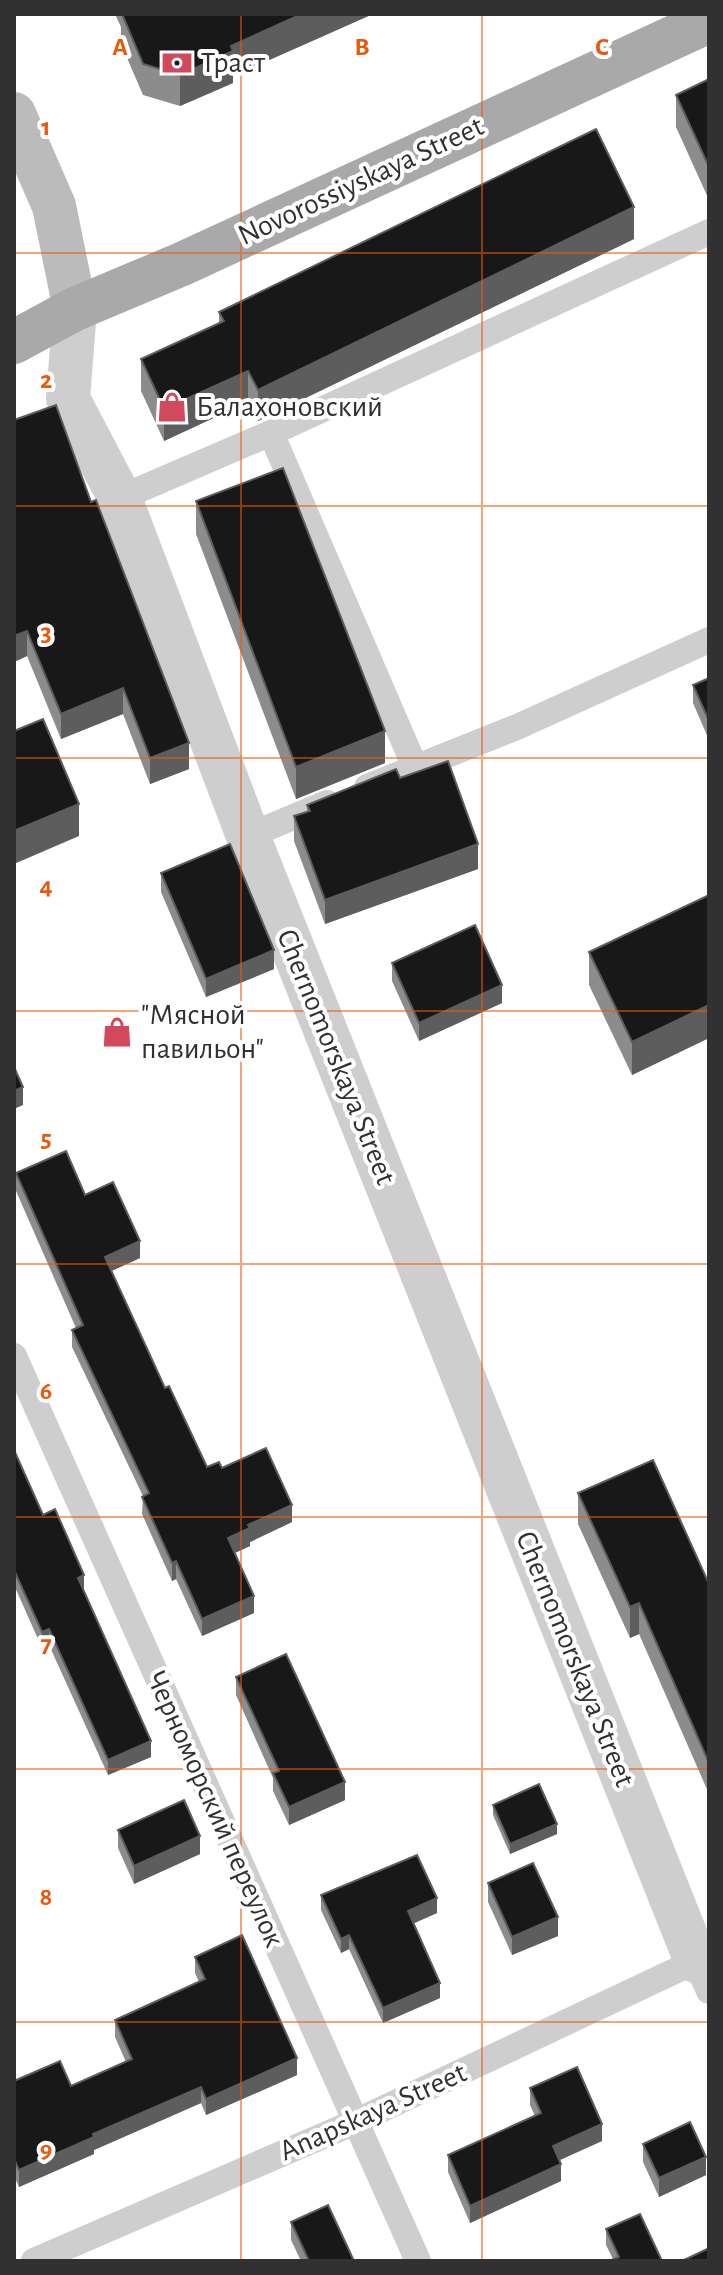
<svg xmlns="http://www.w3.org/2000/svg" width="723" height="2275" font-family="'Alegreya Sans',sans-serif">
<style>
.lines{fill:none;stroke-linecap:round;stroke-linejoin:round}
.service{stroke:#cecece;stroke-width:26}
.minor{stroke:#cecece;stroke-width:44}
.secondary{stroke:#bbb;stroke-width:44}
.primary{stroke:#a9a9a9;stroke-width:44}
.wall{fill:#8c8c8c}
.shaded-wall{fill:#5d5d5d}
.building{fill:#181818;stroke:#5d5d5d;stroke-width:2}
.grid{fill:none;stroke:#e8590c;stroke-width:2;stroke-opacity:0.55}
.labels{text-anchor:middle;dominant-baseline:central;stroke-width:8;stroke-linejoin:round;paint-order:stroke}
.poi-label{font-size:30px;fill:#313131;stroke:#fff;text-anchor:start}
.street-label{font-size:30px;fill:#313131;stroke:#fff}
.grid-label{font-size:26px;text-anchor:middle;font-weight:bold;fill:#e8590c;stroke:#fff;stroke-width:8;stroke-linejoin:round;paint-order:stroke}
</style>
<rect width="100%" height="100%" fill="#fff"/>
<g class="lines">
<g class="service">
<polyline points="271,433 415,767"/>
<polyline points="120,498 271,433 709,232"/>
<polyline points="367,787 517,727 709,640"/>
<polyline points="248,836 327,803"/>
<polyline points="14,1356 418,2261"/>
<polyline points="34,2261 355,2122 696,1961 709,1991"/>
</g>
<polyline class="minor" points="75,309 68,399 120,498 248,836 696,1961 709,1956"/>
<polyline class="secondary" points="14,114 54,206 75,309"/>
<polyline class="primary" points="14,342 75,309 182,264 709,21"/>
</g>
<g class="wall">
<polygon points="115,14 373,14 233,76 233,83 180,106 143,95 121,44 121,27"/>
<polygon points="709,79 709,200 676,127 676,95"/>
<polygon points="634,239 258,421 248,402 164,441 141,391 141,359 219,324 219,312"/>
<polygon points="14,420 189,769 150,784 123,714 61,739 27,656 14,662"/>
<polygon points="196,501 385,763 296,799 196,534"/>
<polygon points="709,678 709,740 693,703 693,685"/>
<polygon points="400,778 478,869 325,924 294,841 294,816 307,811 307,805"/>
<polygon points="161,873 274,969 206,997 161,892"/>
<polygon points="709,895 709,1038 632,1075 589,985 589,952"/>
<polygon points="392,963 502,1003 419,1041 392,981"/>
<polygon points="16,1173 85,1195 140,1258 111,1271 165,1388 207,1467 222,1468 292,1522 250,1542 250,1546 235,1553 254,1613 202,1636 176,1579 172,1581 142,1514 143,1496 72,1347 72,1330 76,1328 16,1191"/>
<polygon points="14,1450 43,1515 84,1590 84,1591 151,1757 108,1775 49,1645 42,1648 14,1585"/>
<polygon points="578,1493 709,1584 709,1794 639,1634 630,1638 578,1524"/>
<polygon points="236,1677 345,1800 289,1825 273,1791 273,1778 236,1695"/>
<polygon points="493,1805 557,1834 510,1854 493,1815"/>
<polygon points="118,1830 200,1854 134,1884 118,1848"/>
<polygon points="488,1883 558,1936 512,1955 488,1902"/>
<polygon points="321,1895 437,1913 413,1923 440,1998 383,2023 349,1949 341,1953 321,1910"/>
<polygon points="195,1957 297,2075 206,2115 201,2103 94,2150 94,2154 19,2187 14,2176 14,2081 71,2086 126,2062 115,2037 115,2020 199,1982 195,1973"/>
<polygon points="530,2088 602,2141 560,2160 561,2181 470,2223 448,2172 448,2155 535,2116 530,2105"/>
<polygon points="643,2144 706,2175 659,2197 643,2162"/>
<polygon points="291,2222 354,2261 301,2261 291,2240"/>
<polygon points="606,2229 662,2261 613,2259 606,2245"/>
</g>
<g class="shaded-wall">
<polygon points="302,14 373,14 233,76 233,83 180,106 180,75 231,46"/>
<polygon points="634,207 634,239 258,421 258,390"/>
<polygon points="248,371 248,402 164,441 164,409"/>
<polygon points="27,631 27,656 14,662 14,636"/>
<polygon points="123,688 123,714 61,739 61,714"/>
<polygon points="385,731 385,763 296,799 296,767"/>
<polygon points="189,743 189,769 150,784 150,758"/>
<polygon points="79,804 79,836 14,864 14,831"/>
<polygon points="478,844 478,869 325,924 325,900"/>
<polygon points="274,950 274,969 206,997 206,979"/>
<polygon points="502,985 502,1003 419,1041 419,1023"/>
<polygon points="709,1005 709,1038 632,1075 632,1042"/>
<polygon points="23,1087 23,1105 14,1109 14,1091"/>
<polygon points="140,1241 140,1258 105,1274 105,1257"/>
<polygon points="292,1505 292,1522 250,1542 250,1546 228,1556 228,1538 248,1525"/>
<polygon points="176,1561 176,1579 172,1581 172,1563"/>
<polygon points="84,1575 84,1590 78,1593 78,1578"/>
<polygon points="254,1596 254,1613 202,1636 202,1619"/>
<polygon points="639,1603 639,1634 630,1638 630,1607"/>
<polygon points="49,1629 49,1645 42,1648 42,1632"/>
<polygon points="151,1741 151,1757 108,1775 108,1760"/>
<polygon points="345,1782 345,1800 289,1825 289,1807"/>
<polygon points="557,1824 557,1834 510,1854 510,1844"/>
<polygon points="200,1836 200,1854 134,1884 134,1866"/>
<polygon points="437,1898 437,1913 408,1926 408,1911"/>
<polygon points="558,1917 558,1936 512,1955 512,1937"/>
<polygon points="349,1935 349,1949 341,1953 341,1939"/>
<polygon points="440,1983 440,1998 383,2023 383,2008"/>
<polygon points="297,2058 297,2075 206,2115 206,2099"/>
<polygon points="201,2087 201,2103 94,2150 94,2154 19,2187 19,2170 93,2134"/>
<polygon points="602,2124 602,2141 553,2163 553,2146"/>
<polygon points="706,2157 706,2175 659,2197 659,2178"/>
<polygon points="561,2164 561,2181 470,2223 470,2206"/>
</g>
<g class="building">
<polygon points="122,14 302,14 231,46 233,51 180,75 143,64"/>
<polygon points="709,79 709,167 676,95"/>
<polygon points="596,129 634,207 258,390 248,371 164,409 141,359 224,321 219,312"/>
<polygon points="56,405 91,502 96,500 189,743 150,758 123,688 61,714 27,631 14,636 14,420"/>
<polygon points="283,468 385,731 296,767 196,501"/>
<polygon points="709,678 709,721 693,685"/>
<polygon points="43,719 79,804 14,831 14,731"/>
<polygon points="448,761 478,844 325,900 294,816 310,811 307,805 396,769 400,778"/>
<polygon points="230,844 274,950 206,979 161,873"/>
<polygon points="709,895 709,1005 632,1042 589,952"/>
<polygon points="475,925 502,985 419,1023 392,963"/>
<polygon points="14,1067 23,1087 14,1091"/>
<polygon points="66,1151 85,1195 113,1182 140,1241 105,1257 165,1388 169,1386 207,1467 219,1462 222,1468 266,1448 292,1505 248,1525 250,1528 228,1538 254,1596 202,1619 176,1561 172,1563 142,1497 149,1493 72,1330 83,1325 16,1173"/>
<polygon points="14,1450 43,1515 55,1509 84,1575 78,1578 151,1741 108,1760 49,1629 42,1632 14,1570"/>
<polygon points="653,1460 709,1584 709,1763 639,1603 630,1607 578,1493"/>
<polygon points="286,1654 345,1782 289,1807 273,1773 279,1771 236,1677"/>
<polygon points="539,1784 557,1824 510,1844 493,1805"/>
<polygon points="184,1800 200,1836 134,1866 118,1830"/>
<polygon points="417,1855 437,1898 408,1911 440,1983 383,2008 349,1935 341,1939 321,1895"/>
<polygon points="533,1863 558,1917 512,1937 488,1883"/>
<polygon points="242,1935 297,2058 206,2099 201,2087 93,2134 94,2137 19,2170 14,2159 14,2081 60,2061 71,2086 132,2059 115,2020 205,1979 195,1957"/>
<polygon points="577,2067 602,2124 553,2146 561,2164 470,2206 448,2155 541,2113 530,2088"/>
<polygon points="690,2122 706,2157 659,2178 643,2144"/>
<polygon points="328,2205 354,2261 309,2261 291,2222"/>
<polygon points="640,2214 662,2261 609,2261 619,2257 606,2229"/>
<polygon points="709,2248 709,2261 682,2261"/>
</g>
<path class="grid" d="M241 14V2261M482 14V2261M14 253H709M14 506H709M14 758H709M14 1011H709M14 1264H709M14 1517H709M14 1769H709M14 2022H709"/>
<defs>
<g id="bank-bare" transform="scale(2.4)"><path d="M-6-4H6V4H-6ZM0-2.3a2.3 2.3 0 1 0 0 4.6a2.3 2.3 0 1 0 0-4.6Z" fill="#d2495e" stroke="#fff" stroke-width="2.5" paint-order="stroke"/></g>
<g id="shop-bare" transform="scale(2.4)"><path d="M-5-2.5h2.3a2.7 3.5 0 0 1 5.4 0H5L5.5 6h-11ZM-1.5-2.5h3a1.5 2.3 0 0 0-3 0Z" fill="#d2495e" stroke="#fff" stroke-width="2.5" paint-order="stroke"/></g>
</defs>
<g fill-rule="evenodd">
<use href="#bank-bare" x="177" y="63"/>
<use href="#shop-bare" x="172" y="407"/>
<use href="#shop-bare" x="117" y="1032"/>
</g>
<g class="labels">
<g class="poi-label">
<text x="201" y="63">Траст</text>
<text x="196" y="407">Балахоновский</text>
<text x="141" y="1015">"Мясной<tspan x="141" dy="34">павильон"</tspan></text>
</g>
<g class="street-label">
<text transform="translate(361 181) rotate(-25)">Novorossiyskaya Street</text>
<text transform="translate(336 1057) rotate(68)">Chernomorskaya Street</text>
<text transform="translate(575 1659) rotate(68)">Chernomorskaya Street</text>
<text transform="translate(215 1809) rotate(66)">Черноморский переулок</text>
<text transform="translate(373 2112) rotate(-24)">Anapskaya Street</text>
</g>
</g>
<g class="grid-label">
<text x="120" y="55">A</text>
<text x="362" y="55">B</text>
<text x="602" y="55">C</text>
<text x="46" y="135">1</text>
<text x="46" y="388">2</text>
<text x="46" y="641">3</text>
<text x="46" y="894">4</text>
<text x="46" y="1147">5</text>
<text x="46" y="1399">6</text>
<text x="46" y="1652">7</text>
<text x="46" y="1905">8</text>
<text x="46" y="2158">9</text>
</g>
<rect width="723" height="2275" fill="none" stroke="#313131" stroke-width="32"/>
</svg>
